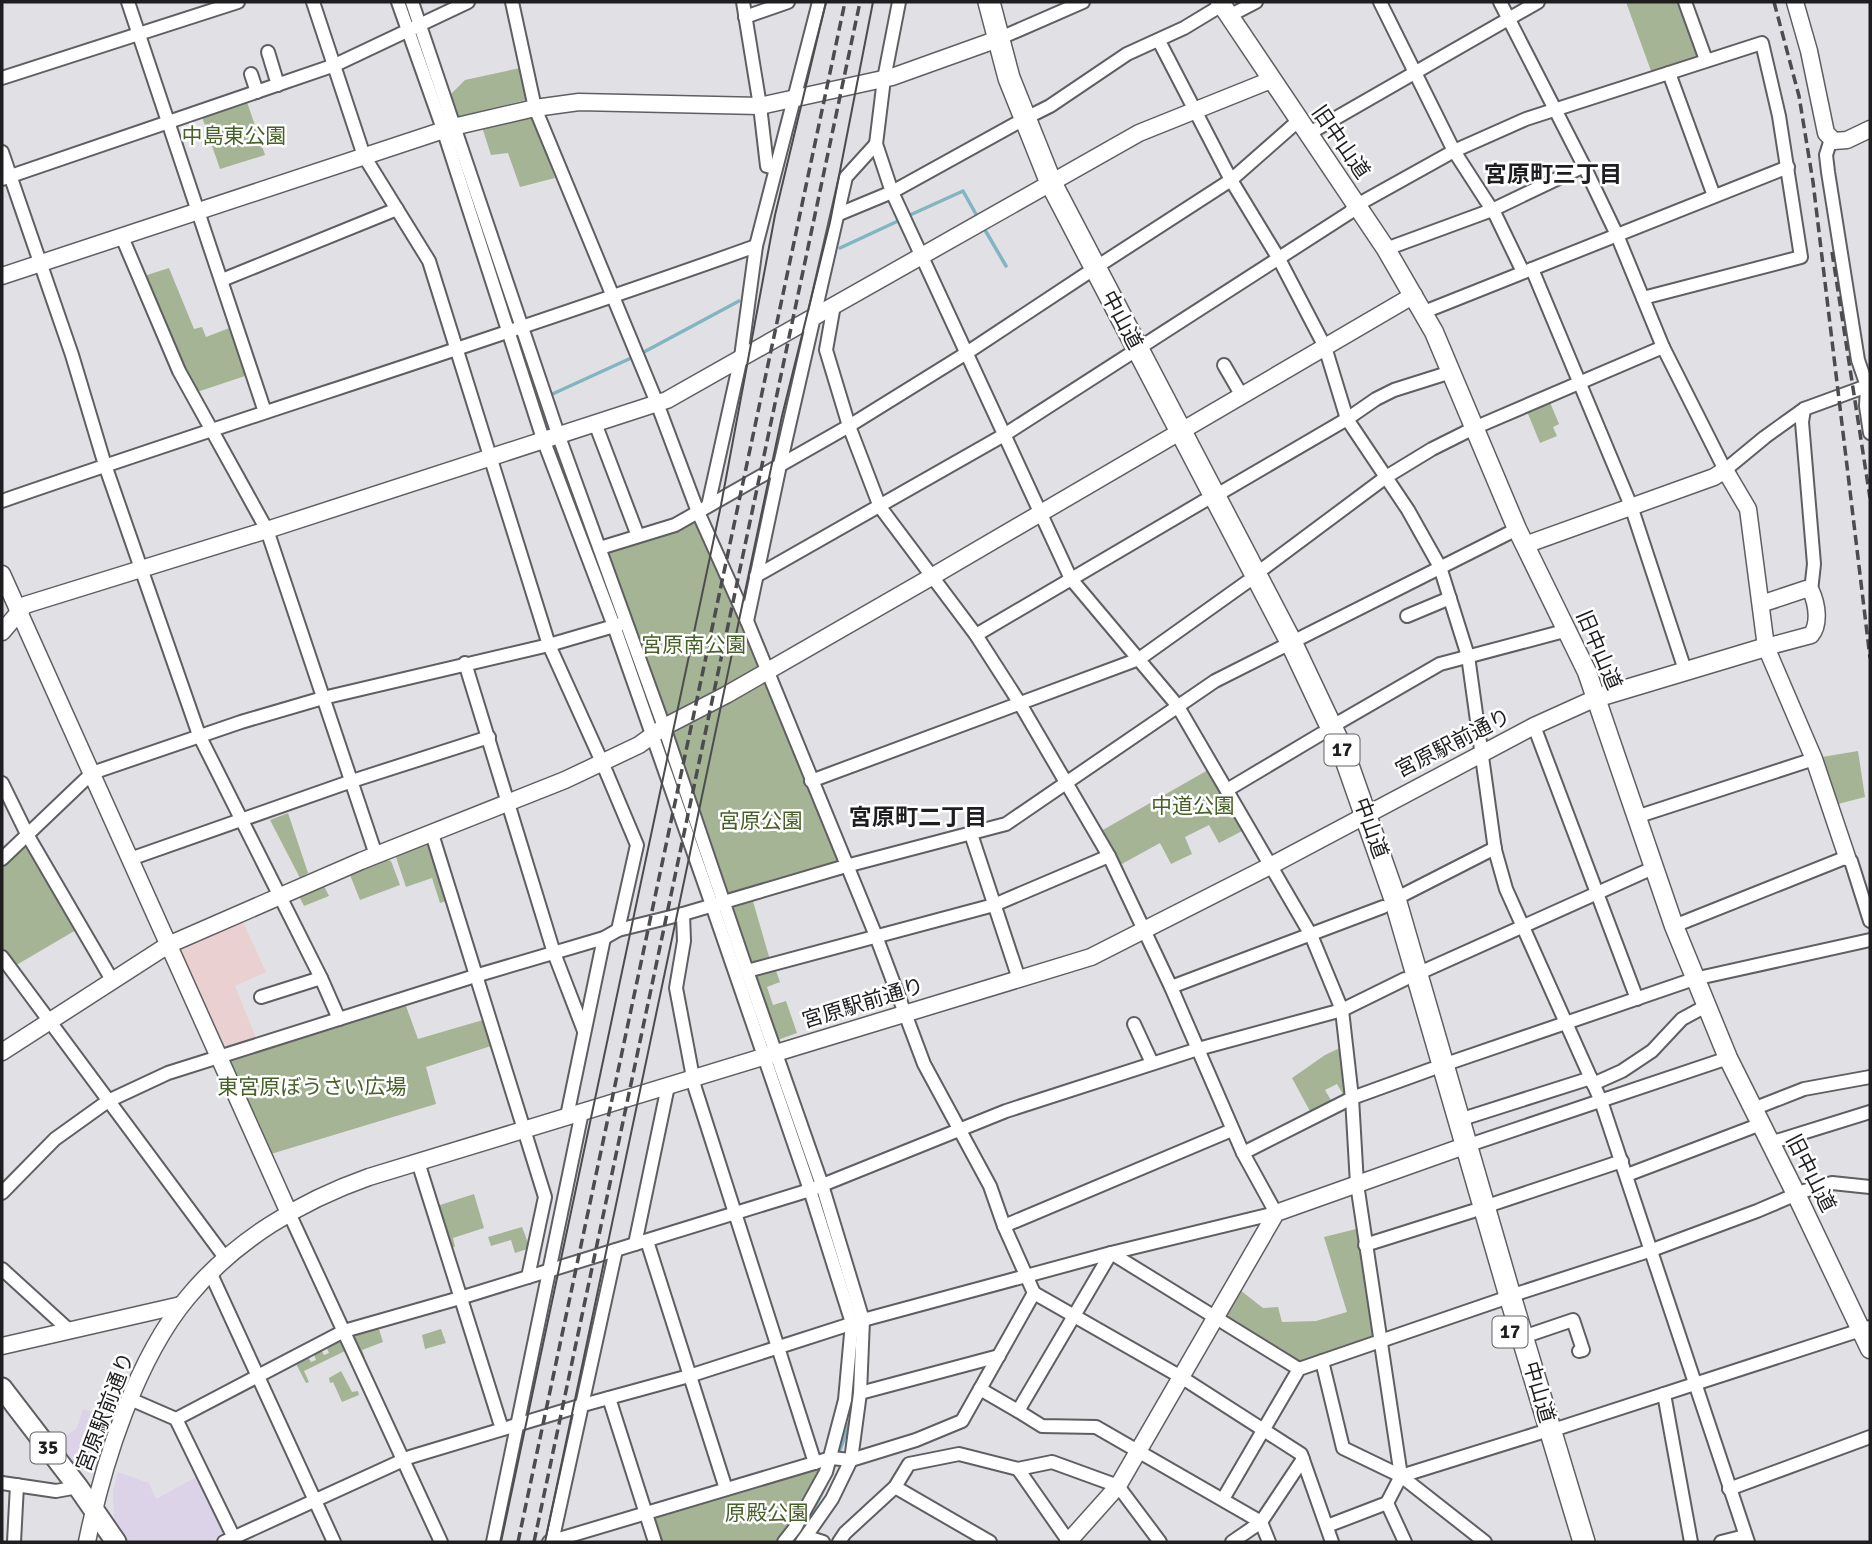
<svg xmlns="http://www.w3.org/2000/svg" width="1872" height="1544" font-family="Signika,'Noto Sans JP',sans-serif">
<style>
.commercial{fill:#dcd3e8}
.industrial{fill:#ebd0d1}
.green{fill:#a5b495}
.lines{fill:none;stroke-linecap:round;stroke-linejoin:round}
.stream{stroke:#80b5c1;stroke-width:3.5}
.minor-casing{stroke:#5f5f63;stroke-width:16}
.tertiary-casing{stroke:#5f5f63;stroke-width:19}
.secondary-casing{stroke:#5f5f63;stroke-width:21}
.primary-casing{stroke:#5f5f63;stroke-width:23}
.trunk-casing{stroke:#5f5f63;stroke-width:24}
.minor{stroke:#fff;stroke-width:12}
.tertiary{stroke:#fff;stroke-width:16}
.secondary{stroke:#fff;stroke-width:18}
.primary{stroke:#fff;stroke-width:19}
.trunk{stroke:#fff;stroke-width:21}
.tram{stroke:#4c4c4e;stroke-width:2}
.rail{stroke:#4c4c4e;stroke-width:3.5;stroke-dasharray:10 5;stroke-linecap:butt}
.labels{text-anchor:middle;dominant-baseline:central;stroke-width:5;stroke-linejoin:round;paint-order:stroke}
.shield{fill:#fff;stroke:#626263;stroke-width:2}
.shield-label{font-size:19px;font-weight:bold;fill:#1e1e20}
.park-label{font-size:21px;fill:#476027;stroke:#fff}
.street-label{font-size:21px;fill:#1e1e20;stroke:#fff}
.neighbourhood-label{font-size:23px;font-weight:bold;fill:#1e1e20;stroke:#fff}
</style>
<rect width="100%" height="100%" fill="#e1e1e5"/>
<g class="commercial">
<polygon points="83,1409 110,1417 92,1470 79,1470 58,1442 77,1428"/>
<polygon points="118,1472 149,1483 156,1499 198,1476 224,1532 222,1537 210,1542 130,1542 114,1519 113,1492"/>
</g>
<polygon class="industrial" points="242,920 266,972 235,986 257,1040 222,1049 177,950"/>
<g class="green">
<polygon points="1626,2 1680,2 1698,57 1651,71"/>
<polygon points="520,68 526,100 456,117 449,96 465,80"/>
<polygon points="247,102 265,155 220,169 202,117"/>
<polygon points="532,114 555,178 520,187 508,153 491,155 482,127"/>
<polygon points="169,268 194,329 202,327 206,337 232,327 248,375 197,392 144,276"/>
<polygon points="1549,400 1559,424 1553,427 1557,436 1540,443 1526,409"/>
<polygon points="697,521 759,670 667,721 606,553"/>
<polygon points="765,681 838,862 727,895 671,733"/>
<polygon points="1858,751 1865,797 1838,804 1822,757"/>
<polygon points="1208,770 1244,830 1219,843 1209,825 1185,837 1192,854 1171,864 1160,843 1120,865 1101,831"/>
<polygon points="288,813 308,873 300,878 270,820"/>
<polygon points="26,843 76,930 13,967 2,951 2,865"/>
<polygon points="425,844 428,846 446,901 440,903 432,878 406,887 396,857"/>
<polygon points="387,860 391,861 400,885 360,900 350,875"/>
<polygon points="324,886 329,896 304,906 299,896"/>
<polygon points="752,898 770,960 753,965 748,963 729,908 731,904"/>
<polygon points="774,965 780,982 767,987 773,1005 786,1001 797,1033 775,1041 753,976"/>
<polygon points="406,1006 418,1039 483,1020 491,1046 426,1067 436,1104 271,1154 225,1058"/>
<polygon points="1342,1047 1346,1091 1344,1096 1337,1084 1325,1090 1332,1102 1311,1113 1292,1078 1325,1055"/>
<polygon points="474,1194 484,1228 453,1238 455,1247 449,1246 437,1206"/>
<polygon points="522,1227 530,1248 528,1254 527,1249 515,1253 511,1240 491,1246 488,1237"/>
<polygon points="1360,1228 1375,1336 1372,1340 1300,1365 1222,1319 1240,1290 1263,1308 1278,1307 1282,1322 1316,1321 1347,1312 1324,1237"/>
<polygon points="378,1326 383,1342 362,1350 365,1358 363,1358 353,1337 354,1334"/>
<polygon points="441,1329 446,1343 425,1349 422,1335"/>
<polygon points="338,1340 341,1341 345,1351 304,1371 309,1382 306,1383 295,1362 307,1355 311,1362 316,1360 313,1352 321,1349 324,1355 329,1353 326,1346"/>
<polygon points="341,1371 352,1392 358,1391 359,1395 342,1402 333,1382 330,1383 329,1378"/>
<polygon points="827,1463 781,1542 659,1542 651,1517"/>
</g>
<g class="lines">
<g class="stream">
<polyline points="910,215 963,191 977,216"/>
<polyline points="985,230 1006,266"/>
<polyline points="840,248 898,221"/>
<polyline points="644,352 739,301"/>
<polyline points="533,388 549,434"/>
<polyline points="548,396 629,359"/>
<polyline points="552,441 579,516"/>
<polyline points="826,1220 835,1249"/>
<path d="M792 1542C820 1505 836 1465 850 1421"/>
</g>
<g class="minor-casing">
<g id="minor">
<polyline points="128,2 265,412"/>
<polyline points="313,2 364,156 429,261 549,645 602,762 637,845 618,930"/>
<polyline points="398,2 443,129 543,439 614,626 712,905 810,1190 852,1323 845,1400 826,1472 795,1528 784,1542"/>
<polyline points="412,2 558,434 664,727 747,971 994,905 1109,856"/>
<polyline points="512,2 535,108 657,403 698,512 747,621 876,936 924,1064 990,1186 1004,1226 1034,1293 1181,1377 1301,1454 1332,1542"/>
<polyline points="743,2 760,106 767,166 775,168"/>
<polyline points="899,2 884,79 876,144 892,192 1071,579 1177,705 1311,935 1342,1010 1352,1098 1357,1184 1401,1476 1387,1503 1327,1526"/>
<polyline points="1380,2 1454,151 1496,216 1523,272"/>
<polyline points="1500,2 1584,166 1617,235 1663,347 1725,470 1765,437 1804,409 1867,386 1870,382"/>
<polyline points="1685,2 1706,60"/>
<polyline points="1229,16 1256,2"/>
<polyline points="745,17 788,2"/>
<polyline points="998,39 1083,2"/>
<polyline points="1159,41 1231,180 1279,259 1325,347 1347,419 1408,510 1440,567 1468,656 1495,850 1506,889 1601,1101 1748,1542"/>
<polyline points="268,52 278,85"/>
<polyline points="1669,73 1714,196"/>
<polyline points="251,74 257,92"/>
<polyline points="2,78 238,2"/>
<polyline points="1024,119 1050,106 1127,54 1184,28 1222,5"/>
<polyline points="1308,134 1538,2"/>
<polyline points="1831,139 1826,155 1828,172 1858,360 1867,386 1866,406 1870,433"/>
<polyline points="2,152 72,355 105,465 199,735 321,978 339,1019"/>
<polyline points="2,179 335,65 468,2"/>
<polyline points="839,214 892,192 1015,124"/>
<polyline points="122,237 179,371 267,530 376,855"/>
<polyline points="1386,249 1492,210 1584,166"/>
<polyline points="1095,268 1231,180 1298,121"/>
<polyline points="1532,269 1631,506 1685,670"/>
<polyline points="222,280 397,209"/>
<polyline points="1424,312 1788,167"/>
<polyline points="1224,365 1242,396"/>
<polyline points="1804,409 1802,422 1814,564 1811,591"/>
<polyline points="595,423 638,536"/>
<polyline points="1215,496 1347,419 1376,399 1394,390 1451,372"/>
<path d="M2 501C253 414 506 336 756 246"/>
<polyline points="708,506 741,357 756,246 819,2"/>
<polyline points="600,548 675,525 849,426 965,354 1086,274"/>
<polyline points="1256,574 1386,477 1432,449 1474,428 1663,347"/>
<polyline points="756,576 1004,435 1349,213 1357,205 1454,151 1526,119 1762,43 1779,116 1801,257 1643,298"/>
<polyline points="1407,616 1450,598"/>
<polyline points="747,621 780,465 846,177 876,144"/>
<polyline points="976,635 1204,501"/>
<polyline points="465,663 554,953 584,1031"/>
<polyline points="1534,726 1637,999"/>
<polyline points="1331,727 1440,664 1568,630"/>
<polyline points="811,781 1139,659 1247,582"/>
<polyline points="2,783 28,836 112,980"/>
<polyline points="1227,790 1321,734"/>
<polyline points="1636,817 1814,759"/>
<polyline points="432,834 545,1197 528,1277"/>
<polyline points="971,834 1019,979"/>
<polyline points="2,859 92,773 241,722 323,698 549,645 621,624"/>
<polyline points="130,859 352,781 489,737"/>
<polyline points="1395,899 1495,848"/>
<polyline points="683,914 684,941 676,988 695,1088 815,1463"/>
<polyline points="1674,926 1847,857 1851,861 1870,921"/>
<polyline points="2,957 226,1259"/>
<polyline points="747,971 822,1185 863,1320 860,1393 851,1460 832,1499 802,1542"/>
<polyline points="1417,974 1653,868"/>
<polyline points="1171,987 1383,907"/>
<polyline points="261,997 321,978"/>
<polyline points="1134,1024 1152,1063"/>
<polyline points="1443,1065 1694,979 1870,940"/>
<polyline points="1593,1084 1622,1071 1652,1051 1682,1019 1706,1006"/>
<polyline points="1753,1109 1804,1089 1870,1077"/>
<polyline points="567,1116 604,938"/>
<polyline points="1459,1120 1591,1078"/>
<polyline points="1770,1143 1870,1112"/>
<polyline points="1463,1147 1728,1058"/>
<polyline points="1243,1153 1352,1098 1432,1069"/>
<polyline points="418,1162 502,1429"/>
<polyline points="1627,1175 1761,1124"/>
<polyline points="2,1193 55,1139 108,1101 168,1073 475,976 604,938 618,930 683,914 846,866 1006,824 1215,681 1517,529"/>
<polyline points="1484,1207 1622,1161"/>
<polyline points="289,1213 441,1542"/>
<polyline points="1004,1226 1232,1130"/>
<polyline points="647,1241 726,1489"/>
<polyline points="635,1244 668,1086"/>
<polyline points="1365,1245 1473,1211"/>
<polyline points="2,1269 70,1331"/>
<polyline points="210,1272 334,1542"/>
<polyline points="1510,1296 1652,1250 1757,1211 1804,1191 1832,1183 1870,1187"/>
<polyline points="1523,1337 1573,1320 1583,1350 1579,1351"/>
<polyline points="1322,1361 1343,1448 1401,1476 1485,1542"/>
<polyline points="980,1389 1018,1411 1111,1253 1299,1369"/>
<polyline points="860,1393 999,1356"/>
<polyline points="1664,1394 1691,1542"/>
<polyline points="609,1398 655,1542"/>
<polyline points="130,1399 176,1419 236,1542"/>
<polyline points="1018,1411 1042,1426 1096,1427 1261,1522 1269,1542"/>
<polyline points="176,1419 344,1331 460,1298 810,1190 1006,1111 1198,1049 1342,1010 1405,979"/>
<polyline points="1550,1431 1870,1327"/>
<polyline points="1018,1469 1069,1542"/>
<polyline points="1401,1476 1539,1433"/>
<polyline points="2,1483 56,1491 78,1487"/>
<polyline points="895,1487 990,1542"/>
<polyline points="1729,1489 1870,1437"/>
<polyline points="1223,1499 1299,1369 1500,1300"/>
<polyline points="1387,1503 1405,1542"/>
<polyline points="807,1537 823,1542"/>
<polyline points="14,1542 17,1485"/>
<polyline points="224,1542 410,1457 583,1405 689,1376 863,1320 1111,1253 1276,1213 1243,1153 1171,987 1109,856 1019,702 976,635 880,507 849,426 826,350 834,305"/>
<polyline points="493,1542 582,1112"/>
<polyline points="549,1542 831,1458 851,1460 916,1440 962,1421 1034,1293"/>
<polyline points="552,1542 616,1250"/>
<polyline points="839,1542 845,1533 895,1487 909,1464 959,1454 1018,1469 1052,1462 1118,1486 1160,1542"/>
<polyline points="1232,1542 1261,1522 1303,1459"/>
<polyline points="1721,1542 1745,1536"/>
</g>
</g>
<g class="tertiary-casing">
<g id="tertiary">
<polyline points="1795,2 1809,51 1826,133 1834,141 1847,140 1870,129"/>
<polyline points="2,276 453,127 535,108 579,102 760,106 892,77 998,39"/>
<polyline points="1525,545 1714,477 1725,470 1748,509 1766,647 1814,759 1847,857"/>
<polyline points="2,574 289,1213"/>
<path d="M1761 604 1806 589 1811 591C1817 604 1820 624 1811 635L1766 647"/>
<polyline points="2,632 25,605 267,530 667,400 1139,133 1271,80"/>
<polyline points="2,1052 168,945 361,861 565,780 639,745 664,727 726,695 933,576 1414,295"/>
<polyline points="2,1346 181,1305"/>
<path d="M87 1542C103 1463 136 1359 188 1297 235 1240 301 1201 369 1177L1091 957 1272 865 1534 726 1596 698"/>
<polyline points="1068,1542 1118,1486 1276,1213 1456,1149"/>
</g>
</g>
<g class="secondary-casing">
<g id="secondary">
<polyline points="1220,2 1386,249 1434,332 1517,529 1587,672 1674,926 1728,1058 1796,1194 1870,1349"/>
<polyline points="1596,698 1766,647"/>
</g>
</g>
<g class="primary-casing">
<polyline id="primary" points="2,1388 78,1487 116,1542"/>
</g>
<g class="trunk-casing">
<polyline id="trunk" points="989,2 1009,78 1051,183 1291,642 1344,754 1395,899 1510,1296 1584,1542"/>
</g>
<use href="#minor" class="minor"/>
<use href="#tertiary" class="tertiary"/>
<use href="#secondary" class="secondary"/>
<use href="#primary" class="primary"/>
<use href="#trunk" class="trunk"/>
<g class="tram">
<polyline points="501,1542 721,505 775,215 826,2"/>
<polyline points="545,1542 782,416 830,222 873,2"/>
</g>
<g class="rail">
<polyline points="1774,2 1799,96 1813,182 1870,658"/>
<polyline points="1832,252 1870,498"/>
<polyline points="518,1542 845,2"/>
<polyline points="534,1542 860,2"/>
</g>
</g>
<g class="labels">
<g class="shield">
<rect x="1324.5" y="734.5" width="35" height="31" rx="5"/>
<rect x="1492.5" y="1316.5" width="35" height="31" rx="5"/>
<rect x="30.5" y="1432.5" width="35" height="31" rx="5"/>
</g>
<g class="shield-label">
<text x="1342" y="750">17</text>
<text x="1510" y="1332">17</text>
<text x="48" y="1448">35</text>
</g>
<g class="park-label">
<text x="234" y="136">中島東公園</text>
<text x="694" y="645">宮原南公園</text>
<text x="1193" y="806">中道公園</text>
<text x="761" y="821">宮原公園</text>
<text x="312" y="1087">東宮原ぼうさい広場</text>
<text x="767" y="1513">原殿公園</text>
</g>
<g class="street-label">
<text transform="translate(1341 142) rotate(55)">旧中山道</text>
<text transform="translate(1122 320) rotate(62)">中山道</text>
<text transform="translate(1599 650) rotate(67)">旧中山道</text>
<text transform="translate(1453 743) rotate(-27)">宮原駅前通り</text>
<text transform="translate(1371 828) rotate(70)">中山道</text>
<text transform="translate(863 1003) rotate(-17)">宮原駅前通り</text>
<text transform="translate(1811 1173) rotate(63)">旧中山道</text>
<text transform="translate(1539 1392) rotate(74)">中山道</text>
<text transform="translate(105 1412) rotate(-69)">宮原駅前通り</text>
</g>
<g class="neighbourhood-label">
<text x="1553" y="174">宮原町三丁目</text>
<text x="918" y="817">宮原町二丁目</text>
</g>
</g>
<rect width="1872" height="1544" fill="none" stroke="#1e1e20" stroke-width="7"/>
</svg>
